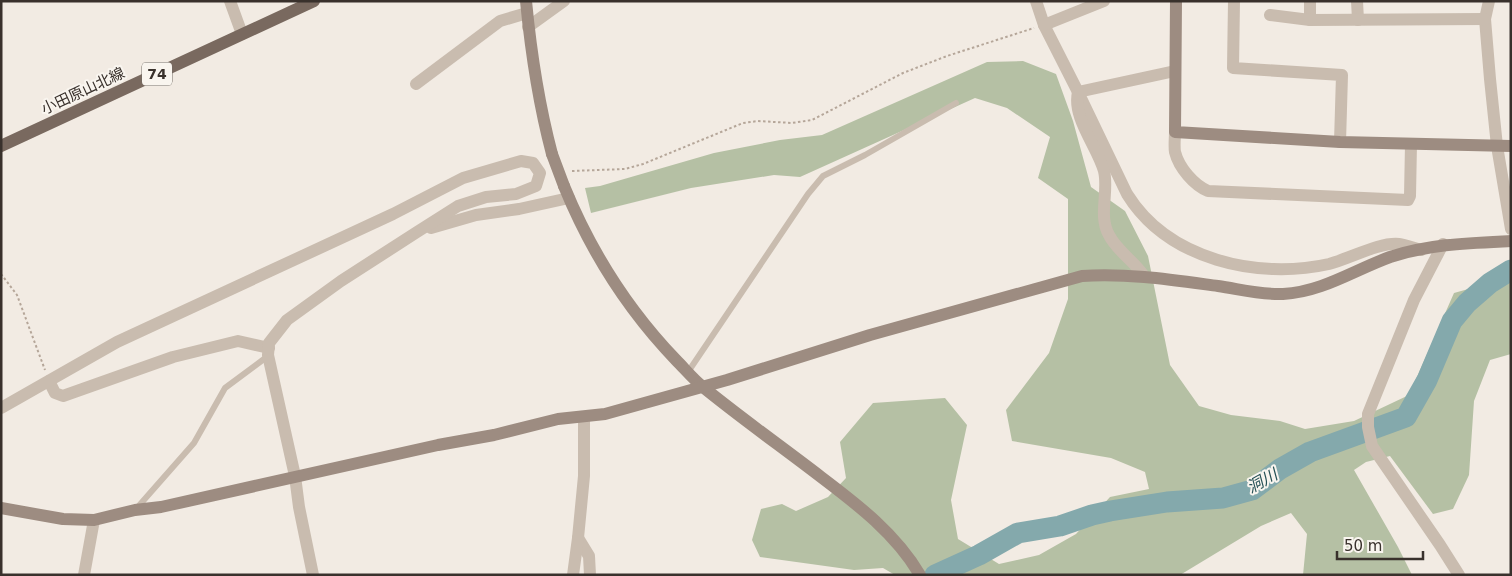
<svg xmlns="http://www.w3.org/2000/svg" width="1512" height="576" font-family="'DejaVu Sans','Noto Sans JP',sans-serif">
<style>
.green{fill:#b5c0a4}
.lines{fill:none;stroke-linecap:round;stroke-linejoin:round}
.river{stroke:#84a9ac;stroke-width:21}
.path{stroke:#b5a699;stroke-width:2;stroke-dasharray:2.5 2.5;stroke-linecap:butt}
.lane{stroke:#c9bcaf;stroke-width:6}
.street{stroke:#c9bcaf;stroke-width:12}
.secondary{stroke:#9d8c81;stroke-width:12}
.primary{stroke:#79695f;stroke-width:12}
.secondary-bridge{stroke:#9d8c81;stroke-width:12}
.labels{text-anchor:middle;dominant-baseline:central;stroke-width:4;stroke-linejoin:round;paint-order:stroke}
.shield{fill:#f9f5ef;stroke:#736c66;stroke-width:1}
.shield-label{font-size:14px;font-weight:bold;fill:#39312c}
.street-label{font-size:15px;fill:#39312c;stroke:#f9f5ef}
.water-label{font-size:16px;font-style:italic;fill:#265156;stroke:#f9f5ef}
</style>
<rect width="100%" height="100%" fill="#f2ebe3"/>
<polygon class="green" points="1023,61 1056,74 1073,121 1091,187 1125,211 1148,256 1170,365 1199,406 1231,415 1280,421 1305,429 1354,421 1409,395 1454,293 1511,277 1511,354 1490,360 1474,401 1469,475 1453,509 1433,514 1390,456 1366,462 1354,470 1398,547 1412,575 1303,575 1307,534 1291,513 1261,526 1180,575 895,575 883,568 854,570 760,557 752,540 761,509 782,504 796,511 828,497 846,478 840,442 873,403 945,398 967,425 951,500 958,539 999,564 1039,555 1076,534 1110,497 1149,489 1145,472 1111,458 1012,441 1006,410 1049,353 1068,299 1068,199 1038,178 1050,137 1007,108 975,98 800,177 774,175 691,188 591,213 585,188 600,186 714,153 780,140 822,135 987,62"/>
<g class="lines">
<polyline class="river" points="935,575 979,555 1018,533 1060,526 1092,515 1110,511 1167,502 1223,498 1252,490 1280,469 1310,452 1406,417 1427,380 1452,321 1467,303 1490,283 1511,270"/>
<g class="path">
<polyline points="572,171 625,169 643,164 743,123 758,121 792,123 812,120 903,73 947,56 1034,28"/>
<polyline points="1,274 17,295 45,370"/>
</g>
<g class="lane">
<polyline points="688,372 808,194 823,176 865,155 956,103"/>
<polyline points="136,509 194,443 225,388 268,356"/>
</g>
<g class="street">
<polyline points="230,1 242,34"/>
<path d="M1036 1 1044 25 1078 92 1127 194C1168 260 1258 280 1329 264 1349 259 1379 242 1399 244 1406 245 1413 248 1421 250"/>
<polyline points="1234,1 1233,68 1342,75 1340,142"/>
<polyline points="1310,1 1310,20"/>
<polyline points="1357,1 1358,20"/>
<polyline points="1489,1 1485,19 1490,79 1497,146 1511,229"/>
<polyline points="1270,15 1310,20 1485,19"/>
<polyline points="1044,25 1104,1"/>
<polyline points="528,27 564,1"/>
<polyline points="416,84 500,21 527,13"/>
<path d="M1175 132C1175 138 1174 146 1175 152 1179 168 1194 185 1208 191L1408 200 1410 196 1411 144"/>
<polyline points="431,228 476,215 519,209 569,198"/>
<polyline points="1443,244 1414,300 1368,414 1368,427 1372,446 1440,545 1459,575"/>
<path d="M1144 276C1134 261 1117 251 1109 235 1098 216 1109 191 1104 171 1097 146 1072 118 1078 92L1175 71"/>
<polyline points="49,381 55,393 63,396 173,357 238,341 269,348"/>
<polyline points="1,408 117,342 393,214 463,178 521,161 533,163 540,173 536,186 516,194 486,197 458,206 417,232 341,281 287,320 269,343 268,355 295,476 299,507 313,575"/>
<polyline points="578,538 589,556 590,575"/>
<polyline points="84,575 94,520"/>
<polyline points="573,575 578,538 584,476 584,417"/>
</g>
<g class="secondary">
<path d="M526 1C531 53 539 105 552 154"/>
<polyline points="1176,1 1175,132 1340,142 1511,146"/>
<path d="M564 186C591 252 627 309 676 360 685 369 693 379 703 387 741 418 782 447 821 477 858 505 896 534 920 575"/>
<path d="M1 508 63 519 94 520 135 510 161 507 438 445 494 435 558 419 605 414 727 380 870 335 1082 276C1128 273 1173 280 1218 286 1239 289 1261 295 1283 294 1322 292 1354 270 1390 257 1430 244 1469 243 1511 241"/>
</g>
<polyline class="primary" points="1,146 314,1"/>
<polyline class="secondary-bridge" points="552,154 564,186"/>
</g>
<g class="labels">
<rect class="shield" x="142" y="62.5" width="30" height="23" rx="4"/>
<g class="shield-label">
<text x="157" y="74">74</text>
</g>
<g class="street-label">
<text transform="translate(83 91) rotate(-25)">小田原山北線</text>
</g>
<g class="water-label">
<text transform="translate(1262 481) rotate(-29)">洞川</text>
</g>
</g>
<rect width="1512" height="576" fill="none" stroke="#39312c" stroke-width="5"/>
<path d="M1337 551v8h86v-8" fill="none" stroke="#39312c" stroke-width="2.5"/>
<text x="1344" y="551" font-size="15" fill="#39312c" stroke="#f9f5ef" stroke-width="4" paint-order="stroke">50 m</text>
</svg>
